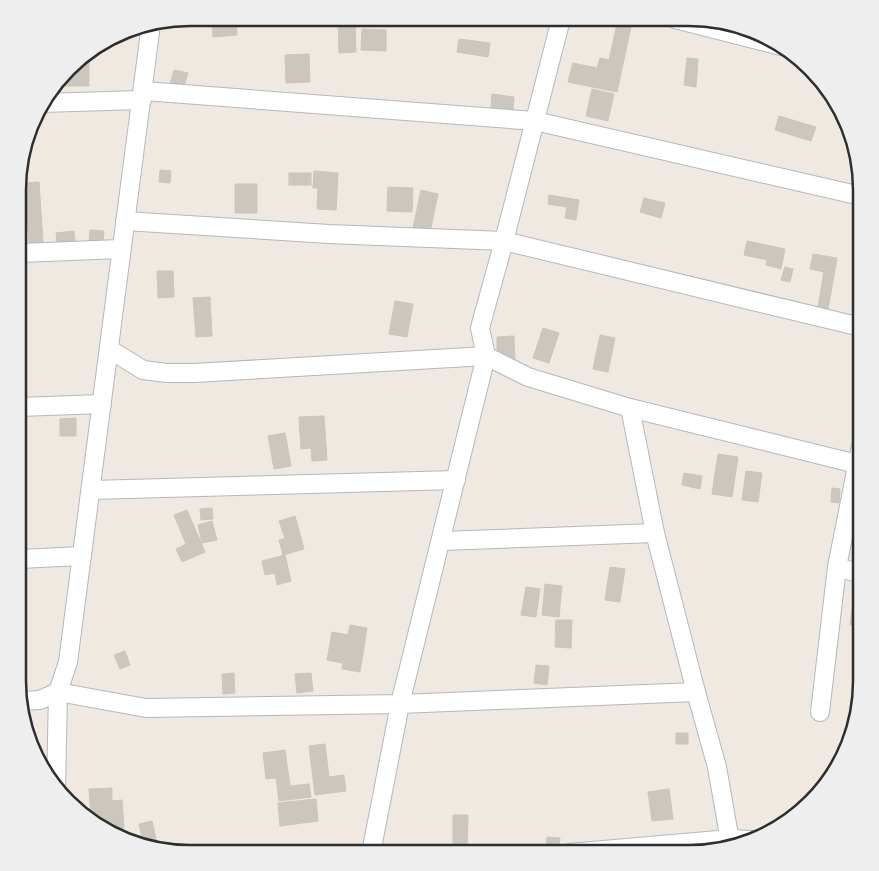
<svg xmlns="http://www.w3.org/2000/svg" width="879" height="871" font-family="'Space Grotesk',sans-serif">
<style>
.building{fill:#cbc7bf;stroke:#cbc5ba}
.lines{fill:none;stroke-linecap:round;stroke-linejoin:round}
.street-casing{stroke:#b4b7c1;stroke-width:20}
.street{stroke:#fff;stroke-width:18}
.rim{fill:none;stroke:#2e2e2e;stroke-width:2.5}
</style>
<rect width="100%" height="100%" fill="#efe9e1"/>
<g class="building">
<polygon points="212,18 236,18 237,35 213,37"/>
<polygon points="338,18 355,18 356,52 339,53"/>
<rect x="443" y="18" width="10" height="4"/>
<polygon points="617,24 631,27 617,92 568,82 573,63 597,68 600,58 609,60"/>
<polygon points="362,29 386,30 386,51 361,50"/>
<polygon points="459,39 490,43 488,57 457,52"/>
<polygon points="89,53 89,86 56,86 76,60"/>
<polygon points="309,54 310,82 286,83 285,55"/>
<polygon points="687,58 698,59 696,87 684,85"/>
<polygon points="174,70 188,73 184,87 170,84"/>
<polygon points="592,89 614,94 608,121 586,116"/>
<polygon points="492,94 514,97 513,110 491,108"/>
<polygon points="779,116 816,127 811,141 775,130"/>
<polygon points="160,170 171,171 170,183 159,182"/>
<polygon points="314,171 338,173 336,210 317,209 318,188 313,188"/>
<polygon points="860,171 861,179 861,187 856,186"/>
<rect x="289" y="173" width="22" height="12"/>
<polygon points="39,182 43,242 29,243 24,183"/>
<rect x="235" y="184" width="22" height="29"/>
<polygon points="388,187 413,188 412,212 387,211"/>
<polygon points="421,190 438,194 430,232 413,228"/>
<polygon points="549,195 579,200 576,220 565,218 567,207 548,204"/>
<polygon points="644,198 665,203 661,218 640,212"/>
<polygon points="90,230 104,231 103,244 89,243"/>
<polygon points="74,231 75,241 57,243 56,233"/>
<polygon points="747,241 785,249 781,269 766,265 767,260 744,255"/>
<polygon points="813,254 837,258 828,309 818,307 824,272 810,269"/>
<polygon points="785,267 793,269 790,282 781,280"/>
<polygon points="157,271 173,271 174,297 158,298"/>
<polygon points="210,297 212,336 196,337 193,298"/>
<polygon points="395,301 413,304 407,337 389,334"/>
<polygon points="543,328 559,333 549,363 533,358"/>
<polygon points="600,335 615,338 608,372 593,369"/>
<polygon points="514,336 515,360 497,360 497,337"/>
<polygon points="324,416 327,460 312,461 311,448 301,449 299,417"/>
<polygon points="76,418 76,436 60,436 60,419"/>
<polygon points="285,433 291,466 274,469 268,436"/>
<polygon points="718,454 738,457 732,497 712,494"/>
<polygon points="746,471 762,473 758,502 742,500"/>
<polygon points="684,473 702,476 700,489 682,485"/>
<polygon points="832,488 840,489 839,503 831,502"/>
<polygon points="212,508 213,519 201,520 200,509"/>
<polygon points="187,510 205,552 182,562 176,549 186,544 174,515"/>
<polygon points="295,516 304,549 283,555 279,540 285,538 279,521"/>
<polygon points="212,521 217,540 202,543 198,525"/>
<polygon points="285,555 291,581 277,585 275,573 265,575 262,561"/>
<polygon points="610,567 625,569 620,602 605,600"/>
<polygon points="545,584 562,586 559,617 542,615"/>
<polygon points="526,587 540,589 536,617 521,615"/>
<polygon points="852,609 861,611 861,626 850,625"/>
<polygon points="556,620 572,620 571,648 555,647"/>
<polygon points="350,625 367,628 360,672 342,669 343,663 327,660 332,632 348,635"/>
<polygon points="125,651 130,665 120,669 114,655"/>
<polygon points="536,665 549,666 547,685 534,683"/>
<polygon points="234,673 235,693 223,694 222,674"/>
<polygon points="311,673 313,691 297,693 295,674"/>
<rect x="676" y="733" width="12" height="11"/>
<polygon points="325,744 329,777 344,775 346,791 315,795 309,746"/>
<polygon points="285,750 290,786 309,784 311,797 279,801 276,778 266,779 263,753"/>
<polygon points="112,788 112,801 122,800 124,828 106,829 91,817 89,789"/>
<polygon points="669,789 673,819 652,821 648,792"/>
<polygon points="316,799 318,821 280,826 278,803"/>
<polygon points="453,815 468,815 467,850 453,850"/>
<polygon points="152,821 158,848 143,843 139,824"/>
<polygon points="547,837 560,838 558,851 546,850"/>
</g>
<g class="lines">
<g class="street-casing">
<g id="street">
<polyline points="675,19 781,46"/>
<polyline points="144,91 535,121 861,196"/>
<polyline points="41,103 142,100"/>
<polyline points="125,221 329,234 504,241 861,327"/>
<polyline points="20,253 121,249"/>
<polyline points="109,349 143,370 167,373 194,373 486,356 528,377 630,408 655,533 696,692 717,767 731,847"/>
<polyline points="19,407 102,404"/>
<polyline points="630,408 861,465"/>
<polyline points="861,446 837,567 861,574"/>
<polyline points="91,490 456,480"/>
<polyline points="441,541 655,533"/>
<polyline points="19,559 82,556"/>
<polyline points="20,701 40,700 58,692 146,708 400,704 696,692"/>
<polyline points="820,712 837,567"/>
<polyline points="56,789 58,692 68,662 151,24"/>
<polyline points="371,853 400,704 486,356 480,328 504,241 561,19"/>
<polyline points="569,853 730,839 752,840"/>
</g>
</g>
<use href="#street" class="street"/>
</g>
<path d="M0 0H879V871H0ZM190 26H689A164 164 0 0 1 853 190V681A164 164 0 0 1 689 845H190A164 164 0 0 1 26 681V190A164 164 0 0 1 190 26Z" fill="#eee" fill-rule="evenodd"/>
<path class="rim" d="M190 26H689A164 164 0 0 1 853 190V681A164 164 0 0 1 689 845H190A164 164 0 0 1 26 681V190A164 164 0 0 1 190 26Z"/>
</svg>
